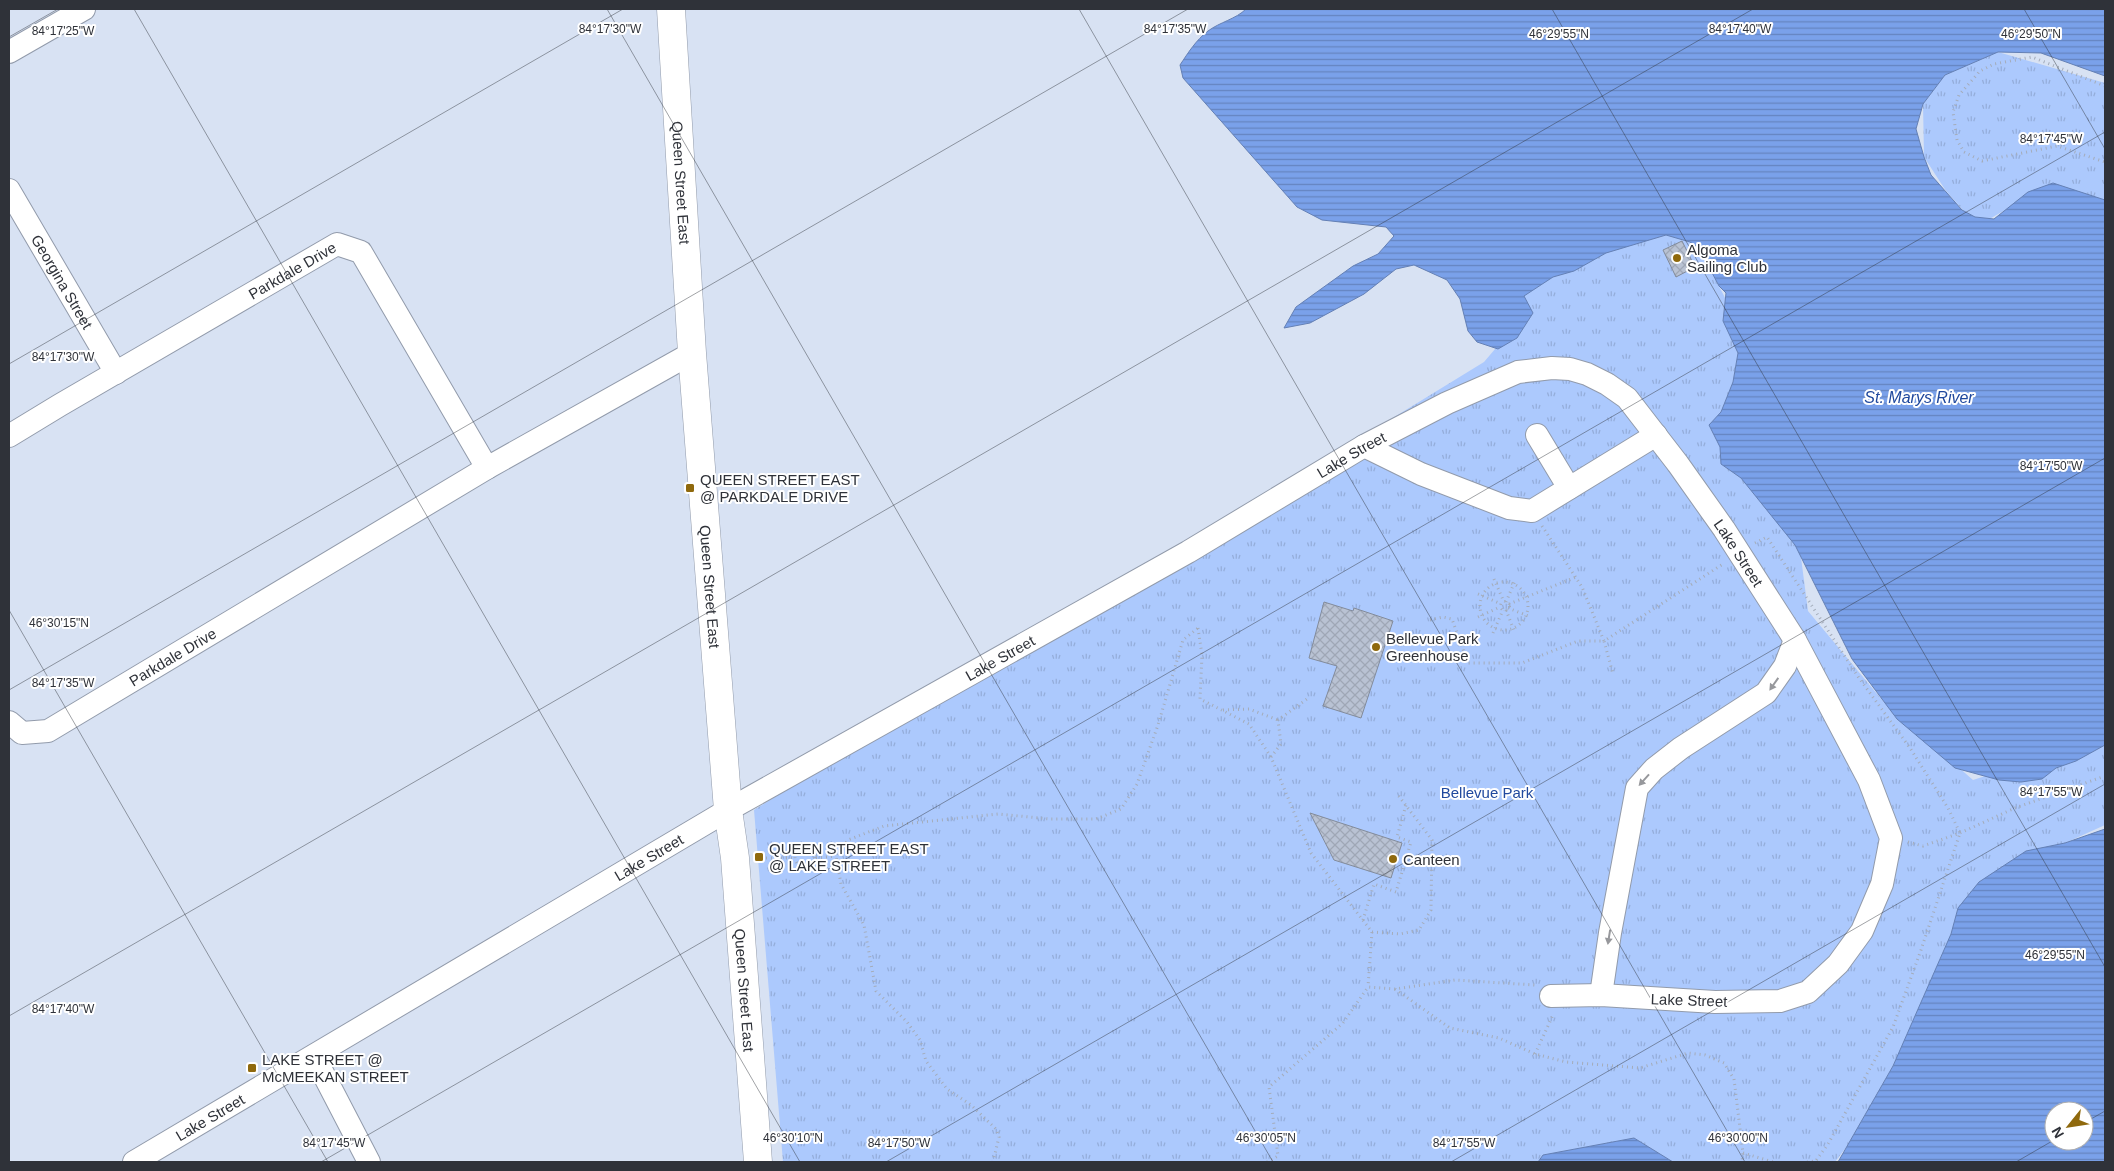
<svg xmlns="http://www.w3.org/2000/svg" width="2114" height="1171" font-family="Arial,sans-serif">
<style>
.grass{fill:url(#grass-tufts)}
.water{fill:url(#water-rules);stroke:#6480b5;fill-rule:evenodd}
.building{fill:url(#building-cross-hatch);stroke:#828b9b}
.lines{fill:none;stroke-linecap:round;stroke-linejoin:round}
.minor-casing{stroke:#929bab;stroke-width:24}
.major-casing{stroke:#929bab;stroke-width:29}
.path{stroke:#a4acba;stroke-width:3;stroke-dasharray:1 4;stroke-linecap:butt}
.minor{stroke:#fff;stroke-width:22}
.major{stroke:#fff;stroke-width:28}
.oneway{fill:#97989c}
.ticks{fill:none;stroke:#2f3239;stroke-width:1;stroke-opacity:0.45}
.poi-dot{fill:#8f690d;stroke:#fff;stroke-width:2}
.labels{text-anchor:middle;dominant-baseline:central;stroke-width:4;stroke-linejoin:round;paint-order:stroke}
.street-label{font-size:15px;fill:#2f3239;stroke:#fff}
.poi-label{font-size:15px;fill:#2f3239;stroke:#fff;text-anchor:start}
.park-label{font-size:15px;fill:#20499e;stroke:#fff}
.water-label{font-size:16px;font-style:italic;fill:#1f489d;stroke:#fff}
.ticks-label{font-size:12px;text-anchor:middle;fill:#2f3239;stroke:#fff;stroke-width:4;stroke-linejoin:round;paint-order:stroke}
</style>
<defs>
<pattern id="grass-tufts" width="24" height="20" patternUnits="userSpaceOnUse" patternTransform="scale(1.25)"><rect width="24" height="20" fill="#acc9fd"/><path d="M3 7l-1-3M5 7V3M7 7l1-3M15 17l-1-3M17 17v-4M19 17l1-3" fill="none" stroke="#94adda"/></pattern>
<pattern id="water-rules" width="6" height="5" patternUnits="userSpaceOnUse" patternTransform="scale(1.25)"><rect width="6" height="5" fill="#7aa1ea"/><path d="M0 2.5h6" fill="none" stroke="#6484bf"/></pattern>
<pattern id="building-cross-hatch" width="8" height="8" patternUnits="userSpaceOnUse" patternTransform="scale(1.25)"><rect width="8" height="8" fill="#b9c2d3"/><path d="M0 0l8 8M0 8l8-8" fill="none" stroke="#9fa7b6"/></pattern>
</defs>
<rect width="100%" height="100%" fill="#d8e2f3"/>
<g class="grass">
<polygon points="1998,52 2105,83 2105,203 2053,183 1977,226 1946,191 1924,157 1923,104 1945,75"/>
<polygon points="1655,218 1699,248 1733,313 1793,496 1808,611 1883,701 1973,780 2105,737 2105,825 1979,882 1893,1066 1848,1145 1835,1162 1673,1162 1634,1138 1543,1155 1538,1162 783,1162 754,810 1484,362 1501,342 1475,285"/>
</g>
<g class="water">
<path d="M1246 9H2105V76L2041 53 1998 52 1945 75 1923 104 1916 129 1924 157 1931 175 1962 210 1975 217 1994 219 2028 192 2053 183 2105 200V745L2076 761 2056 768 2042 779 2021 782 1999 780 1955 768 1897 719 1852 659 1795 545 1741 478 1721 464 1720 447 1709 425 1721 412 1733 382 1738 353 1723 321 1726 293 1719 286 1699 248 1690 242 1666 235 1606 253 1574 271 1553 277 1524 296 1533 313 1517 338 1498 349 1477 342 1468 331 1460 299 1447 280 1414 265 1396 269 1364 294 1310 323 1284 328 1296 307 1353 266 1378 254 1394 236 1386 227 1322 220 1297 207 1183 78 1180 65C1188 53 1196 40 1208 31 1220 22 1236 19 1246 9Z"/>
<path d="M2105 829V1162H1838L1893 1066 1951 934 1958 908 1979 882 2026 851 2065 843ZM2054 1111H2084V1141H2054Z"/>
<polygon points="1634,1138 1673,1162 1538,1162 1543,1155"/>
</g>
<g class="building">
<polygon points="1682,241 1695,267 1676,277 1663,250"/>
<polygon points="1324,602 1353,611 1354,608 1393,621 1361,718 1323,706 1337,666 1309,658"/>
<polygon points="1310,813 1402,843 1391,878 1334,860"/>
</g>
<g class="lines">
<g class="minor-casing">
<g id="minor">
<polyline points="9,52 84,9"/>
<path id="s1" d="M9 190 116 373"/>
<polyline points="1537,435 1569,488"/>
<path id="s2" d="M9 436 60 405 337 244 361 252 487 468"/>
<polyline points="1364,446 1421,474 1509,508 1532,511 1656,435"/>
<path id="s3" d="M9 722 22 733 48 731 487 468 692 353"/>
<polyline points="1601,995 1610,933 1637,788 1654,769 1681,748 1766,693 1785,666 1795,640"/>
<polyline points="314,1056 369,1162"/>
<path id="s4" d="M134 1162 728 810 1188 552 1364 446 1447 403 1518 372 1552 368 1570 369 1587 374 1607 384 1627 398 1678 464 1724 529 1795 640 1869 780 1891 838 1882 884 1862 931 1838 964 1808 992 1780 1001 1715 1002 1601 995 1551 996"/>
</g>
</g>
<g class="major-casing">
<g id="major">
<path id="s5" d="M671 9 692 353 728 810 735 858 758 1162"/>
</g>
</g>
<g class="path">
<polyline points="2105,86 2032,57 1994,64 1980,71 1959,95 1953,112 1957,140 1964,152 1982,161 2057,146 2105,162"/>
<polyline points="1542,526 1582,587 1604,641 1723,564"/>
<polyline points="1755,543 1767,537 1859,678 1910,748 1948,808 1960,833 1921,950 1893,1027 1828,1144 1815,1162"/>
<polyline points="1494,579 1504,602"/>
<circle cx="1504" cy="606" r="24"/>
<polyline points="1478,594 1501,604"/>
<circle cx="1505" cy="606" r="4.5"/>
<polyline points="1506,602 1515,581"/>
<polyline points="1509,604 1576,577"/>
<polyline points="1508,608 1531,617"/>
<polyline points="1506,610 1515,633"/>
<polyline points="1478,617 1500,607"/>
<polyline points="1430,620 1443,617 1452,619 1468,663 1522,663 1578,641 1604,641 1613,674"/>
<polyline points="1198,628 1202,655 1200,699 1249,724 1271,757 1311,853 1372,932 1368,987"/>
<polyline points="1493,633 1503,610"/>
<polyline points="1223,710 1249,709 1278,720"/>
<polyline points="1271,757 1281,744 1278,720 1307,699"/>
<polyline points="1908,842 1923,846 1960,833 2015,808 2105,776"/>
<circle cx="805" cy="857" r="10"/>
<polyline points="756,858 795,858"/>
<polyline points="816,858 836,856"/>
<polyline points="1363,920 1374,884 1396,892 1411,842 1397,837 1406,805"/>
<polyline points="1372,932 1400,934 1419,930 1431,910 1432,840 1398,795"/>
<polyline points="1395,989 1450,1028 1499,1038 1535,1054 1566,1062 1640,1068 1688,1053 1705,1055 1724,1063 1734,1079 1743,1153 1742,1162"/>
<polyline points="1535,1054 1553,1015"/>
<polyline points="1743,1153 1773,1162"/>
<polyline points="993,1162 999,1137 996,1129 971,1105 947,1089 926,1061 920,1040 907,1022 876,991 864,925 841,884 836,856 848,840 884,826 998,814 1050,819 1096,819 1121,809 1137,784 1158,725 1183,640 1198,628"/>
<polyline points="1267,1162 1278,1156 1269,1087 1343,1023 1368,987 1395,989 1455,980 1535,985"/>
<polyline points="1807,1162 1815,1161"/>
</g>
<use href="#minor" class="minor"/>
<use href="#major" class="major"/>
</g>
<defs><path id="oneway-solid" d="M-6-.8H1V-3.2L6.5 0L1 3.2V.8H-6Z" transform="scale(1.25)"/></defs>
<g class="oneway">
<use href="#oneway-solid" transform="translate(1774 684) rotate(125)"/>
<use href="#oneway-solid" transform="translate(1644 780) rotate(132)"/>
<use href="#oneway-solid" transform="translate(1609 937) rotate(99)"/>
</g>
<path class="ticks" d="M134 9 800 1162M607 9 1273 1162M1079 9 1745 1162M1552 9 2105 967M2024 9 2105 149M9 37 58 9M9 364 623 9M9 610 328 1162M9 690 1188 9M9 1016 1753 9M2084 1123 2105 1111M321 1162 2105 132M886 1162 2105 458M1451 1162 2105 784M2016 1162 2054 1140"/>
<g class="poi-dot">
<circle cx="1677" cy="258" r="5"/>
<rect x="685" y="483" width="10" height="10" rx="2.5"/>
<circle cx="1376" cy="647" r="5"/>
<rect x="754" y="852" width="10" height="10" rx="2.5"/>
<circle cx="1393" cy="859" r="5"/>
<rect x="247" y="1063" width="10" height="10" rx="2.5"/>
</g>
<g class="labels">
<g class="street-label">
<text stroke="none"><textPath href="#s5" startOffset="174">Queen Street East</textPath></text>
<text stroke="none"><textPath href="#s2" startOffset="328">Parkdale Drive</textPath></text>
<text stroke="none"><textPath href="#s1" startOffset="106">Georgina Street</textPath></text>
<text stroke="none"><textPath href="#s4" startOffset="1408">Lake Street</textPath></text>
<text stroke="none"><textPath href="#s4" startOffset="1902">Lake Street</textPath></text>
<text stroke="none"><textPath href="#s5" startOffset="579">Queen Street East</textPath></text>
<text stroke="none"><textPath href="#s3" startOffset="188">Parkdale Drive</textPath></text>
<text stroke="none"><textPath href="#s4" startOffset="1002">Lake Street</textPath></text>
<text stroke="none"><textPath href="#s4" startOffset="598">Lake Street</textPath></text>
<text stroke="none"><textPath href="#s5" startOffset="984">Queen Street East</textPath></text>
<text transform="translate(1689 1000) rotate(2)">Lake Street</text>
<text stroke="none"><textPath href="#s4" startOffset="88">Lake Street</textPath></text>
</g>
<g class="poi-label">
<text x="1687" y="249">Algoma<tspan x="1687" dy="17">Sailing Club</tspan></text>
<text x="700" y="479">QUEEN STREET EAST<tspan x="700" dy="17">@ PARKDALE DRIVE</tspan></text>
<text x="1386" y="638">Bellevue Park<tspan x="1386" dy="17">Greenhouse</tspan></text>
<text x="769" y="848">QUEEN STREET EAST<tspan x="769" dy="17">@ LAKE STREET</tspan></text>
<text x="1403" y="859">Canteen</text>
<text x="262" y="1059">LAKE STREET @<tspan x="262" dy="17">McMEEKAN STREET</tspan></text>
</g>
<g class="park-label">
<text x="1487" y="792">Bellevue Park</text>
</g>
<g class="water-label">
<text x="1919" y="397">St. Marys River</text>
</g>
</g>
<g class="ticks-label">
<text x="610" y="33">84°17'30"W</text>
<text x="1740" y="33">84°17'40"W</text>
<text x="1175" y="33">84°17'35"W</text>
<text x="63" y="35">84°17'25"W</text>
<text x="1559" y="38">46°29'55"N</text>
<text x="2031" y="38">46°29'50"N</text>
<text x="2051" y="143">84°17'45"W</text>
<text x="63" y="361">84°17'30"W</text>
<text x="2051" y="470">84°17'50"W</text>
<text x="59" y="627">46°30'15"N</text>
<text x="63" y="687">84°17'35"W</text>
<text x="2051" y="796">84°17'55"W</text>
<text x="2055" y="959">46°29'55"N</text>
<text x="63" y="1013">84°17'40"W</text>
<text x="793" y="1142">46°30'10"N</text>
<text x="1266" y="1142">46°30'05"N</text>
<text x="1738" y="1142">46°30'00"N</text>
<text x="334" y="1147">84°17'45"W</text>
<text x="899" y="1147">84°17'50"W</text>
<text x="1464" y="1147">84°17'55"W</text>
</g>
<rect width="2114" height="1171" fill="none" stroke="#2f3239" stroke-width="20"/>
<g transform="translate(2069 1126) rotate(240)"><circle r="24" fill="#ffffff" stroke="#acadb0"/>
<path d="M0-4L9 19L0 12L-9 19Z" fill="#8f690d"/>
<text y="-8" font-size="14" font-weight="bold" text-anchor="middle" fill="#2f3239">N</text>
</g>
</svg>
